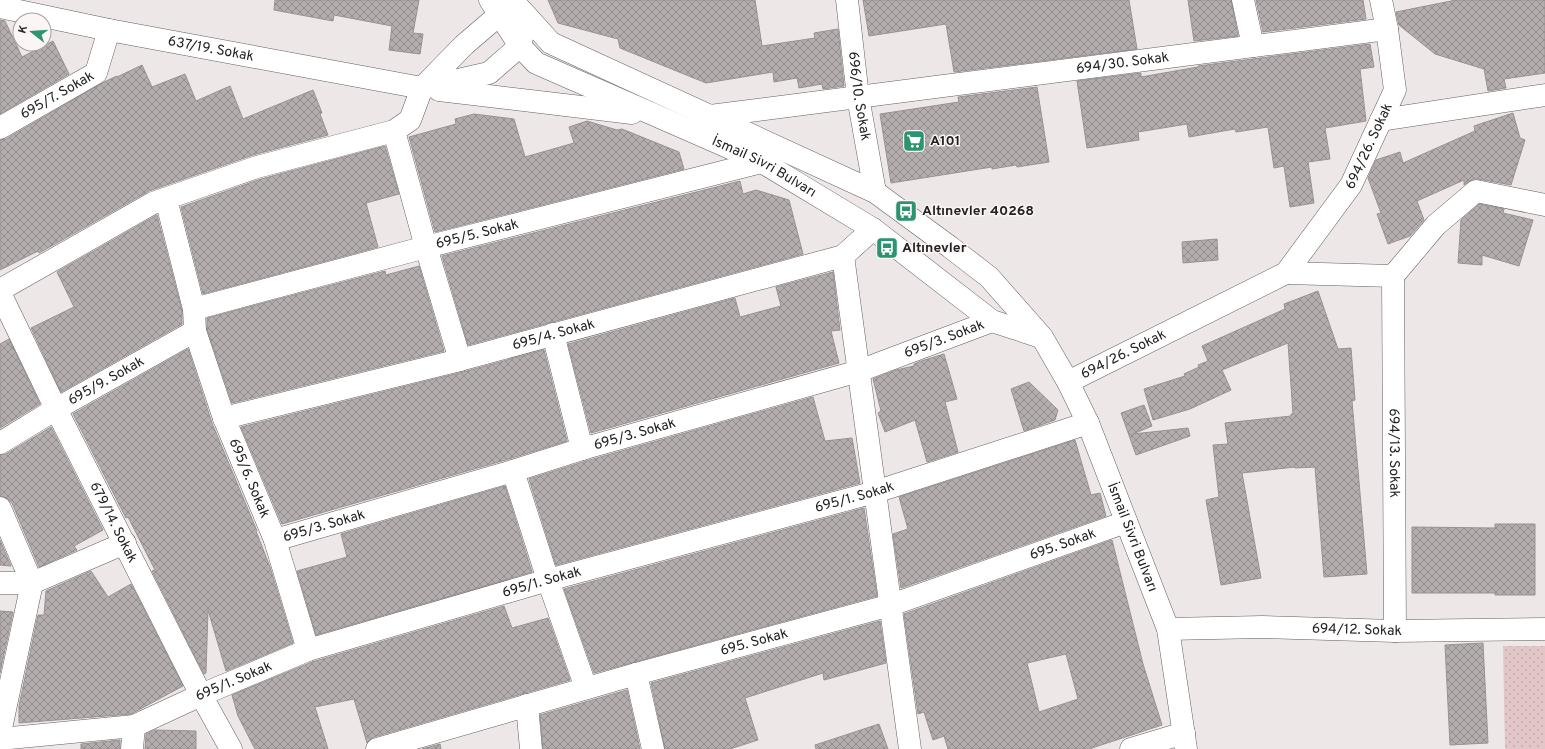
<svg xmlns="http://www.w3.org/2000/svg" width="1545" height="749" font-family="Overpass,sans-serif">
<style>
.park{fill:url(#park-dots)}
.building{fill:url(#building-cross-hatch);stroke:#989292;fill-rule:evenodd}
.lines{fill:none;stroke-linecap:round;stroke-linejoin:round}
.street-casing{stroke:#635e5e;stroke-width:23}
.secondary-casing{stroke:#635e5e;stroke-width:23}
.street{stroke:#fff;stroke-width:22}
.secondary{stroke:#fff;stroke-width:22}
.labels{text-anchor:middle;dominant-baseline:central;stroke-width:3;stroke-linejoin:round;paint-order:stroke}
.street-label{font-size:14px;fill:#232121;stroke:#fbf5f5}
.poi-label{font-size:14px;font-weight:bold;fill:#232121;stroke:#fbf5f5;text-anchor:start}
</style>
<defs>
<pattern id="park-dots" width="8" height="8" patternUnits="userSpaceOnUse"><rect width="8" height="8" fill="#e3c6c7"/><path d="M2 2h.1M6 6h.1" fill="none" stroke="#c2aaab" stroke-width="1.8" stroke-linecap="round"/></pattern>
<pattern id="building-cross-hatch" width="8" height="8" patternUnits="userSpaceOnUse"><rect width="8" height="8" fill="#b4adae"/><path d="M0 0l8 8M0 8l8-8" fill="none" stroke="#928c8d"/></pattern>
</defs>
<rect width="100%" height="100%" fill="#eee7e8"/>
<polygon class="park" points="1503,646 1545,646 1545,749 1505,749"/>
<g class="building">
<polygon points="275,0 419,0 413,33 423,34 420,54 389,50 392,26 334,15 333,21 274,10"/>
<polygon points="548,0 755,0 762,46 815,38 814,33 838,29 844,86 823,89 822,84 799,88 797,78 774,82 773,72 706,83 620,48 618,39 558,23"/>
<polygon points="863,0 1129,0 1137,49 954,72 946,24 869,36"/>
<polygon points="1188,0 1231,0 1238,36 1194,41"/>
<polygon points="1256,0 1363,0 1366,19 1263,32"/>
<polygon points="1456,0 1545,0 1545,73 1504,79 1506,88 1488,91 1484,69 1435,54 1399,25 1396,12"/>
<polygon points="0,20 5,21 22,57 53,41 69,74 0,114"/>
<polygon points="1370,44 1374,67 1360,69 1366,121 1325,128 1330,159 1308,162 1314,203 1290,207 1284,166 1274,168 1268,127 1236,132 1235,129 1189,137 1187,124 1138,132 1139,140 1087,148 1077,81 1141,73 1141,77 1198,67 1198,66"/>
<polygon points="142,65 152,87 185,74 196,101 230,86 243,119 313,90 322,113 320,114 328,135 253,155 149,191 39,253 38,251 0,270 0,140 6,139 104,82 117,76 117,77"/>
<polygon points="1037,87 1049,162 1017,167 1016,165 992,169 992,167 891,183 880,114 959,102 958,97"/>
<polygon points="1513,113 1520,138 1525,140 1511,185 1478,179 1473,179 1464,185 1464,180 1417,201 1424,220 1410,236 1388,244 1377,214 1381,213 1368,178 1376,160 1400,152 1403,163 1475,131 1474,126"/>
<polygon points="474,114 514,119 525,157 574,143 569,127 587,121 617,130 622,129 679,152 684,169 435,232 409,137 456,124 455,119"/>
<polygon points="385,146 399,194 366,203 378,247 203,294 181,207 261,179"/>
<polygon points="740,181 743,194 756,190 789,200 803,254 468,345 442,256"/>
<polygon points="1479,204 1504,209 1503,213 1533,220 1519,266 1482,255 1482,265 1458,263 1461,220"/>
<polygon points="157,215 182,311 182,324 61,392 31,328 74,307 57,272"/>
<polygon points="1217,239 1218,260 1183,263 1182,242"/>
<polygon points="419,266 444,351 232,403 207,329 207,318 385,271 386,275"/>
<polygon points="833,272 840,330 831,331 839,363 591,433 568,344 735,298 740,317 781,306 776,287"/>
<polygon points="1318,291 1338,349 1351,348 1355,400 1352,401 1367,574 1324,577 1315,467 1295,468 1295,467 1242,473 1261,578 1221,585 1206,500 1219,497 1213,445 1228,444 1225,423 1291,416 1291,414 1293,414 1288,343 1222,370 1231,390 1190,409 1153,420 1144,389 1185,376 1184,374 1199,367 1198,365 1208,361 1202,346 1285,309 1284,304"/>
<polygon points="9,339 40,404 0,428 0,344"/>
<polygon points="188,349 212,423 257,531 256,531 270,567 293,643 226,671 208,610 206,673 204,674 152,571 155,570 128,517 126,518 73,414"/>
<polygon points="544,350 567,441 509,459 282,524 241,427 463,372"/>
<polygon points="944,354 957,399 945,402 958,452 927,462 915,420 885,432 878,413 881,411 873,379 896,370 914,366 914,364 921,361"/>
<polygon points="1029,382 1058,410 1055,420 1024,431 1011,389"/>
<polygon points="813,397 825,441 852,438 860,483 556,565 529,479 586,461"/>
<polygon points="1144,405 1152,426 1133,434 1188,428 1190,436 1136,455 1121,413"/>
<polygon points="51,427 103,530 74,546 77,550 39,567 12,503 7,498 0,496 0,455 6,454"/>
<polygon points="1075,440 1091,495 1100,493 1106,516 901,588 893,534 908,529 899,497"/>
<polygon points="505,486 532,572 316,635 297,571 347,557 341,534"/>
<polygon points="864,508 877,596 594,673 564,589"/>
<polygon points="1495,524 1535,524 1535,595 1495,595 1495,593 1412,593 1412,527 1495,528"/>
<polygon points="0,540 11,566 0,565"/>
<path d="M1112 540 1143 664 1162 725 1089 749H948L944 736 933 740 924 712 918 714 904 614ZM1066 654 1078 699 1039 712 1027 663Z"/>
<polygon points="91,571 108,597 131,584 183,686 131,714 19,723 19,706 38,615 44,615 46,591"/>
<polygon points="504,606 512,628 548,618 570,680 374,737 367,743 354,699 315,707 328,749 255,749 238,716 232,695 312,662"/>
<polygon points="0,611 13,612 0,673"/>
<polygon points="880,621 886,663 824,680 823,673 745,698 758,740 730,749 665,749 651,683"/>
<polygon points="1483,643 1488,743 1450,745 1445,645"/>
<polygon points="627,690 640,749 543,749 540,715"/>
<polygon points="879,724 888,749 816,749 815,745"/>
<polygon points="155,730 196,731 196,749 145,749 146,734"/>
<polygon points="120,740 120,749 81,749 81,744"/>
<polygon points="440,744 441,749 422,749"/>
</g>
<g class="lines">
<g class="street-casing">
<g id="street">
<path id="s1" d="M847 0 858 97 875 192"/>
<polyline points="1243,0 1253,46"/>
<path id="s2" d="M710 116 1387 29"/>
<polyline points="1381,120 1545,95"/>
<path id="s3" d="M0 128 96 73 109 30"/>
<polyline points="394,131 426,247 460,360"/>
<polyline points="843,256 910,749"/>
<polyline points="1286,273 1393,276 1436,225 1476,191 1545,205"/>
<path id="s4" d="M1393 276 1395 631"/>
<polyline points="0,290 153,203 257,167 394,131 410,120 422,88"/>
<path id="s5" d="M194 309 426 247 762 162"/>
<path id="s6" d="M195 331 224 418 275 540 308 650"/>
<polyline points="553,334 582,449"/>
<path id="s7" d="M1068 382 1286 273 1351 185 1395 90 1387 29 1381 0"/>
<path id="s8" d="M224 418 460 360 843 256 873 229"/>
<path id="s9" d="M0 443 56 409 195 331 194 309 166 199"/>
<polyline points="513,471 548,580 586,688"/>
<polyline points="0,508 32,583 0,733"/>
<path id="s10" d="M275 540 513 471 582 449 859 371 992 321"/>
<polyline points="0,583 32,583 125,543"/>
<path id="s11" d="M1168 629 1262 627 1395 631 1545 629"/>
<polyline points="636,674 653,749"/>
<polyline points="527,705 531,749"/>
<path id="s12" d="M0 739 134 726 201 695 308 650 548 580 875 492 1088 423"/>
<polyline points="132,749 134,726"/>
<path id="s13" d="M377 749 636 674 891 605 1126 522"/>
<polyline points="1131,749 1184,733"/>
</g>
</g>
<g class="secondary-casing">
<g id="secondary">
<path id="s14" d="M490 0 520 46 536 63 762 162 873 229 992 321 1041 337"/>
<path id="s15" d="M512 0 551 43 875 192 950 247 989 277 1042 337 1068 382 1088 423 1168 629 1186 749"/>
<path id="s16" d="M0 7 109 30 422 88 489 73 520 46 527 17 499 15 464 45 422 88"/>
<polyline points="439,90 632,113"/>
<path id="s17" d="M0 293 56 409 201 695 231 749"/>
</g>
</g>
<use href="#street" class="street"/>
<use href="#secondary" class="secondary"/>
</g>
<defs>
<g id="supermarket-square" transform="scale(1.15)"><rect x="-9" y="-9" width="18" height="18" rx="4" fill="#2d9370" stroke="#fbf5f5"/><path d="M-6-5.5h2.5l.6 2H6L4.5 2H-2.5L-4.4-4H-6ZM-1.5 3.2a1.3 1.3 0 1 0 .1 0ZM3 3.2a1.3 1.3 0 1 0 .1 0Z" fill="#fff"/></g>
<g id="bus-square" transform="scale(1.15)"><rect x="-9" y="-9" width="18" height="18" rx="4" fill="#2d9370" stroke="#fbf5f5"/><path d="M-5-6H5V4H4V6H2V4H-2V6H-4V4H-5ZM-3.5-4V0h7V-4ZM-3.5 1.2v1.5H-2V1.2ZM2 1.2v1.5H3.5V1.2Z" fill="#fff"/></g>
</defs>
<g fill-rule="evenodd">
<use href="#supermarket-square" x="914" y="141"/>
<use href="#bus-square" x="906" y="211"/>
<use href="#bus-square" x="887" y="248"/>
</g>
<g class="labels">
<g class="street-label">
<text stroke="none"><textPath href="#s16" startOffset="215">637/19. Sokak</textPath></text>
<text stroke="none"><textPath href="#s2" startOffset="416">694/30. Sokak</textPath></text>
<text stroke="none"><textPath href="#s3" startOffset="66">695/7. Sokak</textPath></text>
<text stroke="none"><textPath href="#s1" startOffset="97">696/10. Sokak</textPath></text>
<text stroke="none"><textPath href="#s7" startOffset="396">694/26. Sokak</textPath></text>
<text stroke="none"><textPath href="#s14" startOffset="329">İsmail Sivri Bulvarı</textPath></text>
<text stroke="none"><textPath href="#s5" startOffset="293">695/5. Sokak</textPath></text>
<text stroke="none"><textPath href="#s8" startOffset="340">695/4. Sokak</textPath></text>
<text stroke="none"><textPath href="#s10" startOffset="699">695/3. Sokak</textPath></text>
<text stroke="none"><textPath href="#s7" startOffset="62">694/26. Sokak</textPath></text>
<text stroke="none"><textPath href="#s9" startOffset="123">695/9. Sokak</textPath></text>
<text stroke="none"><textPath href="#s10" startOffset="375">695/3. Sokak</textPath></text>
<text stroke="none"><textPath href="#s4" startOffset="177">694/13. Sokak</textPath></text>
<text stroke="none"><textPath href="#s6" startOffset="157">695/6. Sokak</textPath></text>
<text stroke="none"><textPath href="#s12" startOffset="892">695/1. Sokak</textPath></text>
<text stroke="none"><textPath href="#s17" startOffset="256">679/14. Sokak</textPath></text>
<text stroke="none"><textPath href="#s10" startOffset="51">695/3. Sokak</textPath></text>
<text stroke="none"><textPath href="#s15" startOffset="857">İsmail Sivri Bulvarı</textPath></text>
<text stroke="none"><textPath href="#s13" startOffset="716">695. Sokak</textPath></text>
<text stroke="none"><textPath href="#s12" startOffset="568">695/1. Sokak</textPath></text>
<text stroke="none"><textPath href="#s11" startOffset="189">694/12. Sokak</textPath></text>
<text stroke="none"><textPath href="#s13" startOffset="392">695. Sokak</textPath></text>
<text stroke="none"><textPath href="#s12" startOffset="244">695/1. Sokak</textPath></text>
</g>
<g class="poi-label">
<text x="930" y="141">A101</text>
<text x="922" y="211">Altınevler 40268</text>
<text x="902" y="248">Altınevler</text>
</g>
</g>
<g transform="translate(32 32) rotate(287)"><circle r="19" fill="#fbf5f5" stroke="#a5a0a0"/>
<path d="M0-3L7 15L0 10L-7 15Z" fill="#2d9370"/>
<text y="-6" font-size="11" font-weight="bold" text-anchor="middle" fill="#232121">K</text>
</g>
</svg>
